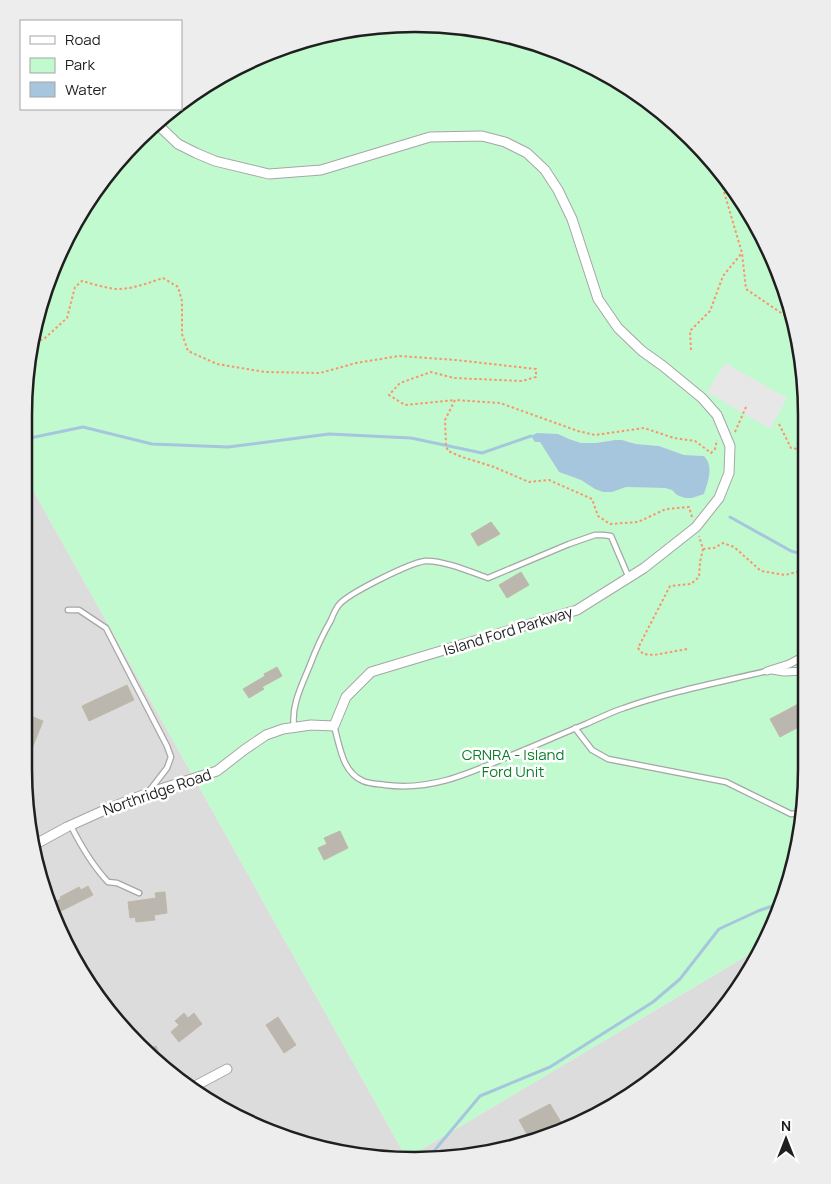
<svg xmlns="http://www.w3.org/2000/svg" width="831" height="1184" font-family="Manrope,sans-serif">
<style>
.residential{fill:#dddcdc}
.park{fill:#c2fad0;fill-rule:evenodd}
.parking{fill:#e7e7e7}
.water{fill:#a5c6dd}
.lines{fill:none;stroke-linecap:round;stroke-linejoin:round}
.stream{stroke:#a5c6dd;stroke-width:3}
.building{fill:#bcb7ae;stroke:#c1b7a7}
.service-casing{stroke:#a6a6a6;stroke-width:7}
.pedestrian-casing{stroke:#a6a6a6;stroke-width:9}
.minor-casing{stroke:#a6a6a6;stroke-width:11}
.path{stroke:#fa946b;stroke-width:2;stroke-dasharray:2.5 2.5;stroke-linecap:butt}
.service{stroke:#fff;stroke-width:4.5}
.pedestrian{stroke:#fff;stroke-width:7}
.minor{stroke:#fff;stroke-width:9}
.labels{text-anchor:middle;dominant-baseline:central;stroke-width:5;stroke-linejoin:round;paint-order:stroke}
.street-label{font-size:15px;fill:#1f1f1f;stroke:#fff}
.park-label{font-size:15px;fill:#0b7e2a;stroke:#fff}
.rim{fill:none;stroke:#1f1f1f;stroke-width:2.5}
</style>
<rect width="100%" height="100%" fill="#f0eee5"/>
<g class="residential">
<polygon points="29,483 406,1157 395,1157 390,1149 374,1157 364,1157 265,1130 157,1063 90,986 37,870 24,769"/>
<polygon points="765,945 726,1007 674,1063 589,1120 467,1157 409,1157"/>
</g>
<path class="park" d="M441 25 517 37 589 64 654 105 710 157 767 242 804 364 806 794 794 870 765 945 409 1157H406L29 483 31 339 76 220 157 121 174 109H181V104L219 76 289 45 364 27ZM558 434 569 439 581 443H596L615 440 629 441 636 444 659 446 684 455 704 456V494L692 498 677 495 672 490 665 488 626 487 612 492 595 489 581 480 559 472 540 442Z"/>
<polygon class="parking" points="725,363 787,398 770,429 707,392"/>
<path class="water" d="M537 433 558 434 569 439 581 443H596L615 440H622L636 444 659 446 684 455 704 456C714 466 708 482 704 494L692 498H685L677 495 672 490 665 488 626 487 612 492H603L595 489 581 480 559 472 540 442H535L531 436Z"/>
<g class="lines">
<g class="stream">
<polyline points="30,438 83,427 152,444 228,447 329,434 411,438 482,453 531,436"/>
<polyline points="730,517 791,551 805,555"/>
<polyline points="429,1157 480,1096 550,1067 653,1002 680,979 719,929 758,911 781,903"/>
</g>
</g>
<g class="building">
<polygon points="491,522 500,534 478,546 471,534"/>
<polygon points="521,572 529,585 507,598 499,585"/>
<polygon points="277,667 282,676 262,687 264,689 249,698 243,689 265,676 264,674"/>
<polygon points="127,685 134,700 89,721 82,706"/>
<polygon points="806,700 806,723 780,737 770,719"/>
<polygon points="28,715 43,721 31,751 24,749 25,718 26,719"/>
<polygon points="340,831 348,848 324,860 318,848 327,844 324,838"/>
<polygon points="88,886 93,895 57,913 52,903 61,899 60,897 79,887 81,890"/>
<polygon points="165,892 167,913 154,915 155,920 136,922 135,917 130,918 128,902 156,898 155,893"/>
<polygon points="184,1013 188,1018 194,1013 202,1024 179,1042 171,1032 179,1025 175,1021"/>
<polygon points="278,1017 296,1045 284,1053 266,1025"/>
<polygon points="156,1046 164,1067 157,1063 146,1050"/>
<polygon points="550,1104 564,1127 529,1138 519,1120"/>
</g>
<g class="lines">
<g class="service-casing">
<g id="service">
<polyline points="68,610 79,610 106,628 167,746 171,757 167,768 150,790"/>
<path d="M334 726C340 746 342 772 363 781 370 784 378 784 385 785 432 791 470 773 512 755 537 745 561 734 586 724 598 719 611 712 624 708 669 692 721 682 767 671"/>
<path d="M294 727C291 705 302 685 310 665 316 649 323 634 331 620 333 615 335 610 338 606 346 594 410 563 425 561 443 560 471 572 488 578L569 544 595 535H603L611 536 629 578"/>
<polyline points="575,728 592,750 608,759 726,782 791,814 803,813"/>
<path d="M71 826C81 846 92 865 108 882L117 883 139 893"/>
</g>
</g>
<g class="pedestrian-casing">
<g id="pedestrian">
<polyline points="772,670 784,672 806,671"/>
<polyline points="767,671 789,664 806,655"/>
</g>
</g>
<g class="minor-casing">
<g id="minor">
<polyline points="34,845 67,827 107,809 148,793 217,771 244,750 266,735 283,729 311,725 334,726 346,697 371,672 577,610 644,568 696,527 719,498 729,473 730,446 717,415 702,398 663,366 642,351 618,328 598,299 572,219 558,190 545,170 527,153 505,142 482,136 430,137 321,170 269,174 215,161 196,153 178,144 156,123"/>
<polyline points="195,1086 227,1069"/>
</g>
</g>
<g class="path">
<polyline points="717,168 742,253 746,289 790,319"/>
<polyline points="793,328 792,330 793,341 798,345"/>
<path d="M31 345 45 338 67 318 75 287 82 281C93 284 105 288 117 289 133 289 148 283 163 278L178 287 182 301V334L188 351 217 364 265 372 320 373 356 363 399 356 456 360 536 369V377L522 381 454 378 431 372 400 383 389 395 405 405 455 400"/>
<polyline points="691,350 690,331 710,311 723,276 741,254"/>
<polyline points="779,424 791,448 804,450"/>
<polyline points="735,432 746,407"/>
<polyline points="692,517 689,507 666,509 638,522 610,524 598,516 592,499 549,480 529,482 494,467 462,457 448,451 446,445 445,420 455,400 500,403 578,431 595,435 644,428 674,438 695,441 711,453 715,449 717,440"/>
<polyline points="703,549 714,548 723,543 734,547 761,571 785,575 805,570"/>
<polyline points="687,649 654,655 643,654 638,648 670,586 691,584 699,577 700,562 703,549 699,536"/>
</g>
<use href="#service" class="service"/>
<use href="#pedestrian" class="pedestrian"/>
<use href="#minor" class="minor"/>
</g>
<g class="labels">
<g class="street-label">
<text transform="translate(508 631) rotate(-17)">Island Ford Parkway</text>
<text transform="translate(157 792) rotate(-19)">Northridge Road</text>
</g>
<g class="park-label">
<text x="513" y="754">CRNRA - Island<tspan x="513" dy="17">Ford Unit</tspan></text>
</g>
</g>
<path d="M0 0H831V1184H0ZM415 32H415A383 383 0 0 1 798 415V769A383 383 0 0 1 415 1152H415A383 383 0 0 1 32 769V415A383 383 0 0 1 415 32Z" fill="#ededed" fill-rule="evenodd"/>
<path class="rim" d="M415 32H415A383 383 0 0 1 798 415V769A383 383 0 0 1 415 1152H415A383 383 0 0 1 32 769V415A383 383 0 0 1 415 32Z"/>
<rect x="20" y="20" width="162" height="90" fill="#ffffff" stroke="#a5a5a5"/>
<rect x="30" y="36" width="25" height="8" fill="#ffffff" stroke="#a5a5a5"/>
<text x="65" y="45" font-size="15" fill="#1f1f1f">Road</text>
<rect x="30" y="58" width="25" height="15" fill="#c2fad0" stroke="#a5a5a5"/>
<text x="65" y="70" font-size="15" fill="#1f1f1f">Park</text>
<rect x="30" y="82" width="25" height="15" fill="#a5c6dd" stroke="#a5a5a5"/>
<text x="65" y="95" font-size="15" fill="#1f1f1f">Water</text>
<g transform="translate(786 1139)" stroke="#ffffff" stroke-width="4" paint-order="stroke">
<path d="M0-4L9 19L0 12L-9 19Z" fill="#1f1f1f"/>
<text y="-8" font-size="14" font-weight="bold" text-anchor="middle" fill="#1f1f1f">N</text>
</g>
</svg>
